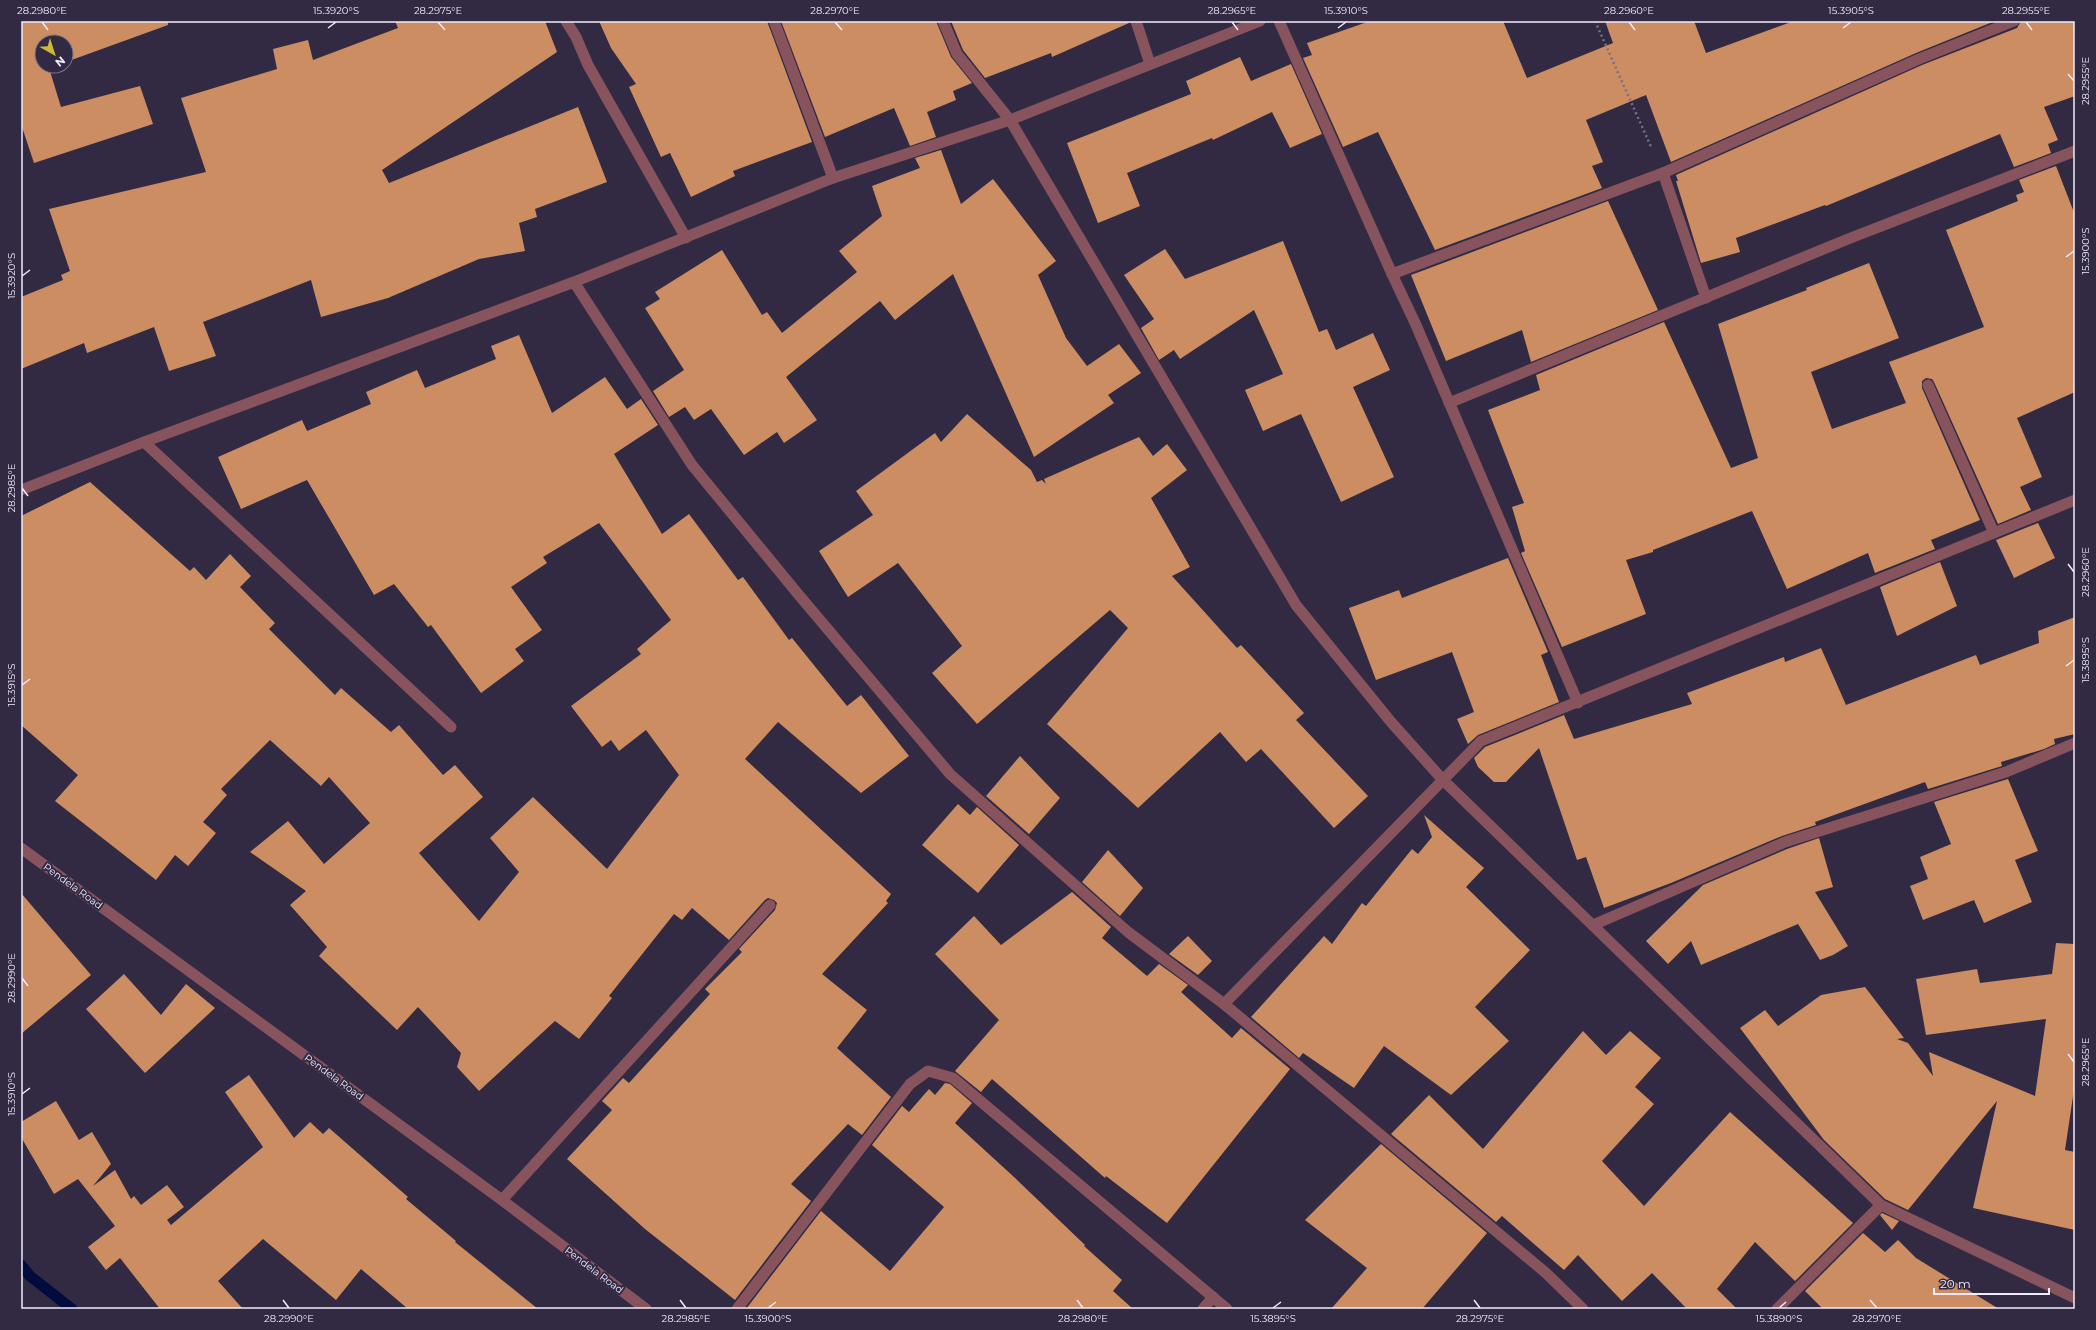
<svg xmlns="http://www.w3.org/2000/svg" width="2096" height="1330" font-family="Montserrat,sans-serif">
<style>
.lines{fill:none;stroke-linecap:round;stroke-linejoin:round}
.stream{stroke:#010b3d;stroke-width:11}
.building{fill:#cb8d61}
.path{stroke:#777187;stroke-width:2.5;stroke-dasharray:2 3;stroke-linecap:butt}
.minor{stroke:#87535d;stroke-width:11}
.ticks{fill:none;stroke:#efebfc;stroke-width:1.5}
.labels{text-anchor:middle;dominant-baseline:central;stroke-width:4;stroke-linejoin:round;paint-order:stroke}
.street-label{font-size:10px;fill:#efebfc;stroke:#322a43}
.neatline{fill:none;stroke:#efebfc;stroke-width:1.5}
.ticks-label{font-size:10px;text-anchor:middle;fill:#efebfc}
</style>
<rect width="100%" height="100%" fill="#322a43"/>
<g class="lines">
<polyline class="stream" points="21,1265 30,1276 72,1309"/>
</g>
<g class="building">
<polygon points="21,21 168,21 168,25 66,62 66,42 42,42 42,66 55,66 49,68 61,107 140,86 153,124 34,163 21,124"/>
<polygon points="395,21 545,21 557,52 382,170 389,183 578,107 607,182 535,209 537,217 519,223 525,251 479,259 388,298 321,317 311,280 203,322 216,356 169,371 154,327 87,353 84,343 21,369 21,297 63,280 61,275 70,271 49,209 206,172 181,98 277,69 273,49 308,40 313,60 398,28"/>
<polygon points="599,21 767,21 812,142 733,171 735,176 691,197 670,153 661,157 629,87 636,84 611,48"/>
<polygon points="781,21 936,21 951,57 972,83 953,91 956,100 927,112 936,137 910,146 894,108 825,137"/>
<polygon points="951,21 1129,21 1129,23 1052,57 1051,53 985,78 963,50"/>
<polygon points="1370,21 1503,21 1527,78 1613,43 1605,21 1694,21 1706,53 1794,21 1995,21 1916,53 1671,162 1646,95 1586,120 1603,162 1592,166 1602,188 1435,250 1378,132 1343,147 1303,58 1312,55 1307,43"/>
<polygon points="2021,21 2075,21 2075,96 2044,107 2058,140 2048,144 2051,153 2014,167 2000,134 1826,206 1825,205 1736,238 1740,252 1701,263 1676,181 1678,181 1676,175 1922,65 2017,28"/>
<polygon points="1240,57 1251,81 1291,64 1322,134 1290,148 1272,112 1213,140 1212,138 1127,173 1140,206 1098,223 1067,143 1191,94 1186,81"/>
<polygon points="941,150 961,204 993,179 1056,261 1038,275 1066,338 1087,366 1119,344 1141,373 1108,395 1114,403 1034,457 953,274 895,320 880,301 786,377 817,420 784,443 777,432 744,455 711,409 694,420 685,407 669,417 653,391 684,370 645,308 660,299 655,292 722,250 762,315 767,312 782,333 857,272 839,251 882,216 872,186 920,168 915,158"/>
<polygon points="2056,166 2075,215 2075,392 2017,418 2042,477 2020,487 2031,510 1998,524 1934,382 1932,379 1926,378 1922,381 1922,388 1980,520 1931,540 1935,549 1875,573 1868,553 1787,589 1752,511 1653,550 1653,552 1626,560 1646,614 1562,647 1521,553 1525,551 1512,507 1524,503 1488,410 1540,390 1536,375 1664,322 1731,468 1758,458 1718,324 1807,290 1806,288 1869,263 1899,338 1811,372 1832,429 1906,403 1889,362 1984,327 1946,230 2018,201 2016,195 2024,192 2019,180"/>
<polygon points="1608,201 1658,310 1531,362 1522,330 1446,361 1411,275"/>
<polygon points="1283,241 1319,332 1327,329 1336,350 1373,333 1390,370 1353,387 1394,477 1341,502 1301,414 1263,431 1245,390 1283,374 1254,310 1180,359 1174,350 1159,360 1141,328 1154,319 1124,275 1165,249 1185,279"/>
<polygon points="519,335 552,413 605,377 627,409 641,399 658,425 614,454 662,534 689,514 738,580 743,577 789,640 792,638 847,706 861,695 909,756 861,793 778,722 745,759 891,894 886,901 888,903 822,974 867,1010 837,1048 891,1097 862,1135 848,1124 791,1184 811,1201 735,1300 645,1229 567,1159 612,1110 602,1101 623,1078 629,1083 710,994 705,989 742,952 739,949 775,910 777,903 774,900 768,898 765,900 729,940 692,908 682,920 674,914 609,996 612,998 579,1039 555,1021 479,1091 457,1067 461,1053 418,1007 397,1030 319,956 327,947 290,905 306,891 250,852 288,821 324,864 370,823 329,777 321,786 270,740 221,789 227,795 203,822 216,833 188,866 175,855 156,880 55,801 78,775 21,725 21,516 90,482 190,571 194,567 206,580 230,554 251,576 240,587 275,623 269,629 335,695 341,688 391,732 399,725 443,775 455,765 483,797 419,853 479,921 519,872 490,838 533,797 607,869 679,775 646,730 619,751 611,740 602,747 571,706 641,654 637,649 671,620 599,523 543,557 547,563 511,587 542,630 515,649 524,661 481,693 431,625 428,627 394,584 374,595 307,480 241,509 218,457 302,420 307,431 371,404 366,392 417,370 425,388 496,359 491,346"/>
<polygon points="967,414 1031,470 1037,482 1042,480 1046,484 1044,479 1139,437 1153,456 1167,444 1187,470 1151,498 1190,567 1172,576 1237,648 1241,645 1304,713 1296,720 1368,796 1334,828 1261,749 1246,762 1220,732 1138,808 1047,724 1128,628 1110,610 977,724 932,673 962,646 898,563 848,597 819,551 873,515 856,491 935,433 941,442"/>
<polygon points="2038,523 2055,558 2014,578 1996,540"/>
<polygon points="1508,558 1548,652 1541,655 1559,702 1478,735 1468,744 1457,719 1474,712 1452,652 1376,680 1349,608 1399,590 1402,598"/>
<polygon points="1940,562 1957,606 1897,636 1880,587"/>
<polygon points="2075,617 2075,734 2054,739 2055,744 2044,749 2001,762 2002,766 1928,789 1925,782 1815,822 1816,825 1782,836 1671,883 1604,908 1586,857 1577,860 1539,748 1506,782 1494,782 1478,767 1474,758 1485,747 1564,715 1574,739 1692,704 1687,693 1784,657 1785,662 1821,648 1846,705 1976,655 1980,665 2039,643 2038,631"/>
<polygon points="1020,756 1060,798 1029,834 986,796"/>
<polygon points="2008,779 2038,851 2015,860 2032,902 1984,923 1974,900 1923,920 1910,886 1928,879 1920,857 1951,844 1934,802"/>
<polygon points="958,804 970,815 977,807 1019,845 978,893 922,845"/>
<polygon points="1424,815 1484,868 1466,887 1530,950 1475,1007 1509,1041 1451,1095 1384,1046 1354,1088 1303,1053 1299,1058 1251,1017 1324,936 1332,944 1362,903 1366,906 1412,849 1418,854 1432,837"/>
<polygon points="1819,838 1833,887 1815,892 1848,946 1833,955 1820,960 1798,924 1701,965 1691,941 1668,964 1646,941 1703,885 1787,849"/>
<polygon points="1108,850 1143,888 1120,916 1082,882"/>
<polygon points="1072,892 1111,927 1102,938 1147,976 1159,964 1188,985 1181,992 1232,1038 1241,1028 1290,1069 1167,1223 1106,1176 1105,1178 992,1079 981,1092 955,1071 999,1020 935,954 974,916 1001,945"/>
<polygon points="21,893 91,975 21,1034"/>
<polygon points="1188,936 1212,961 1198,975 1169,954"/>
<polygon points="2056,943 2075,944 2075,1083 2065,1150 2075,1152 2075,1230 1973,1208 1997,1101 1908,1210 1885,1199 1824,1140 1740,1028 1765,1010 1778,1026 1821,995 1865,987 1904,1038 1897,1039 1908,1043 1933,1076 1929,1052 2035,1096 2046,1019 1926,1035 1916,979 1977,969 1980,983 2052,974"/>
<polygon points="124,974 161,1015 186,984 215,1008 145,1073 86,1009"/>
<polygon points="1583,1031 1606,1055 1630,1031 1661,1058 1635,1087 1654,1104 1602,1161 1644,1206 1730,1112 1853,1223 1795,1281 1755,1242 1717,1289 1737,1309 1687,1309 1652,1273 1622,1301 1578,1255 1564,1270 1502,1216 1496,1222 1391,1134 1429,1095 1483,1149"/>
<polygon points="249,1075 294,1138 310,1122 323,1134 329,1128 408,1197 406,1199 456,1241 455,1242 538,1309 408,1309 361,1269 336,1300 263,1239 218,1281 243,1309 160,1309 120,1258 106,1270 88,1247 115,1226 78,1179 54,1194 21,1137 21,1122 56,1101 79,1140 92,1132 111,1164 93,1186 115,1170 131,1199 134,1196 141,1205 167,1185 184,1207 167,1220 171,1225 263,1147 225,1092"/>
<polygon points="945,1083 950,1084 972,1103 955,1123 1014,1177 1085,1245 1084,1246 1122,1280 1113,1291 1133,1309 746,1309 821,1211 890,1271 944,1207 872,1145 902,1106 909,1112 929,1089 935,1095"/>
<polygon points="1381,1144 1487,1233 1422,1309 1331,1309 1367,1268 1305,1220"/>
<polygon points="1882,1213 1899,1221 1892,1230 1880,1215"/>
<polygon points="1863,1233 1885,1252 1898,1240 1916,1258 1999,1309 1823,1309 1805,1291"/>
</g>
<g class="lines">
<polyline class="path" points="1595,21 1652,149"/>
<g class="minor">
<polyline points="566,21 576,37 588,65 686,238"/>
<polyline points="774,21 833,178"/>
<polyline points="943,21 957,54 1010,120 1296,605 1391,722 1443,780 1881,1205 2075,1298"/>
<polyline points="1136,21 1150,64"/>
<polyline points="1279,21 1392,274 1416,325 1578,703"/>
<polyline points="1663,173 1706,298"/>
<polyline points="1392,274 1663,173 1919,59 2014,21"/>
<polyline points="574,282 692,465 798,594 950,774 1128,932 1224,1004 1546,1273 1583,1309"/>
<polyline points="1928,385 1994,533"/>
<polyline points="1449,403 1848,239 2075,151"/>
<polyline points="144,442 451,727"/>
<polyline points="21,490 144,442 574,282 833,178 1010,120 1260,21"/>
<polyline points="21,848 502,1200 646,1309"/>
<polyline points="1593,925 1785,842 2006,772 2075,743"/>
<polyline points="1224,1004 1481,741 2075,500"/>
<polyline points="502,1200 770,905"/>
<polyline points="737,1309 910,1084 928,1071 953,1078 1227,1309"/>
<polyline points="1203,1309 1213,1297"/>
<polyline points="1777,1309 1881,1205"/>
</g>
</g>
<path class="ticks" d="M42 22 48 30M438 22 445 30M835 22 842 30M1232 22 1238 30M1629 22 1635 30M2026 22 2032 30M328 28 336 22M1338 28 1346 22M1843 28 1851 22M2068 74 2074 81M2066 257 2074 251M22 276 30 270M22 488 28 496M2068 564 2074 572M2066 666 2074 660M22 685 30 679M22 978 28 986M2068 1054 2074 1062M22 1094 30 1088M283 1300 289 1308M680 1300 686 1308M1077 1300 1083 1308M1474 1300 1480 1308M1870 1300 1877 1308M768 1308 776 1302M1273 1308 1281 1302M1779 1308 1786 1302"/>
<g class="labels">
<g class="street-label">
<text transform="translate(73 886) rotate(36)">Pendela Road</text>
<text transform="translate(334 1077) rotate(36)">Pendela Road</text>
<text transform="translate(594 1270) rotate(37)">Pendela Road</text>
</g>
</g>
<rect width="2096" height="1330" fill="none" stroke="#322a43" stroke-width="44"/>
<g transform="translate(54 54) rotate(141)"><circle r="19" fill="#322a43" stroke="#7e778d"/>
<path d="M0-3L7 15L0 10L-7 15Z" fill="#cdb938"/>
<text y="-6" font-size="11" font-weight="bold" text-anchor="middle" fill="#efebfc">N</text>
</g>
<path d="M1934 1288v6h115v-6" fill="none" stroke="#efebfc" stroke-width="2"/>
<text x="1940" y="1288" font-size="12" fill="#efebfc" stroke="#322a43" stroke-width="3" paint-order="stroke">20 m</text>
<rect x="22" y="22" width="2052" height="1286" class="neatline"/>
<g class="ticks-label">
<text x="42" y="14">28.2980°E</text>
<text x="336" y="14">15.3920°S</text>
<text x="438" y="14">28.2975°E</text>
<text x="835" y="14">28.2970°E</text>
<text x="1232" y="14">28.2965°E</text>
<text x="1346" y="14">15.3910°S</text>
<text x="1629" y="14">28.2960°E</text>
<text x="1851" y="14">15.3905°S</text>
<text x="2026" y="14">28.2955°E</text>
<text transform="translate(2085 81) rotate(-90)" y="4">28.2955°E</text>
<text transform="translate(2085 251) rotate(-90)" y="4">15.3900°S</text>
<text transform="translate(11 276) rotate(-90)" y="4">15.3920°S</text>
<text transform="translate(11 488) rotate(-90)" y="4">28.2985°E</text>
<text transform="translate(2085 572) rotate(-90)" y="4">28.2960°E</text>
<text transform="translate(2085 660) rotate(-90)" y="4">15.3895°S</text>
<text transform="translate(11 685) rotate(-90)" y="4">15.3915°S</text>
<text transform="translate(11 978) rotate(-90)" y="4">28.2990°E</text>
<text transform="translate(2085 1062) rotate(-90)" y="4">28.2965°E</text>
<text transform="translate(11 1094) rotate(-90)" y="4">15.3910°S</text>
<text x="289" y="1322">28.2990°E</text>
<text x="686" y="1322">28.2985°E</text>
<text x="768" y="1322">15.3900°S</text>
<text x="1083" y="1322">28.2980°E</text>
<text x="1273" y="1322">15.3895°S</text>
<text x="1480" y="1322">28.2975°E</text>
<text x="1779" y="1322">15.3890°S</text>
<text x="1877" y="1322">28.2970°E</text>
</g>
</svg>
